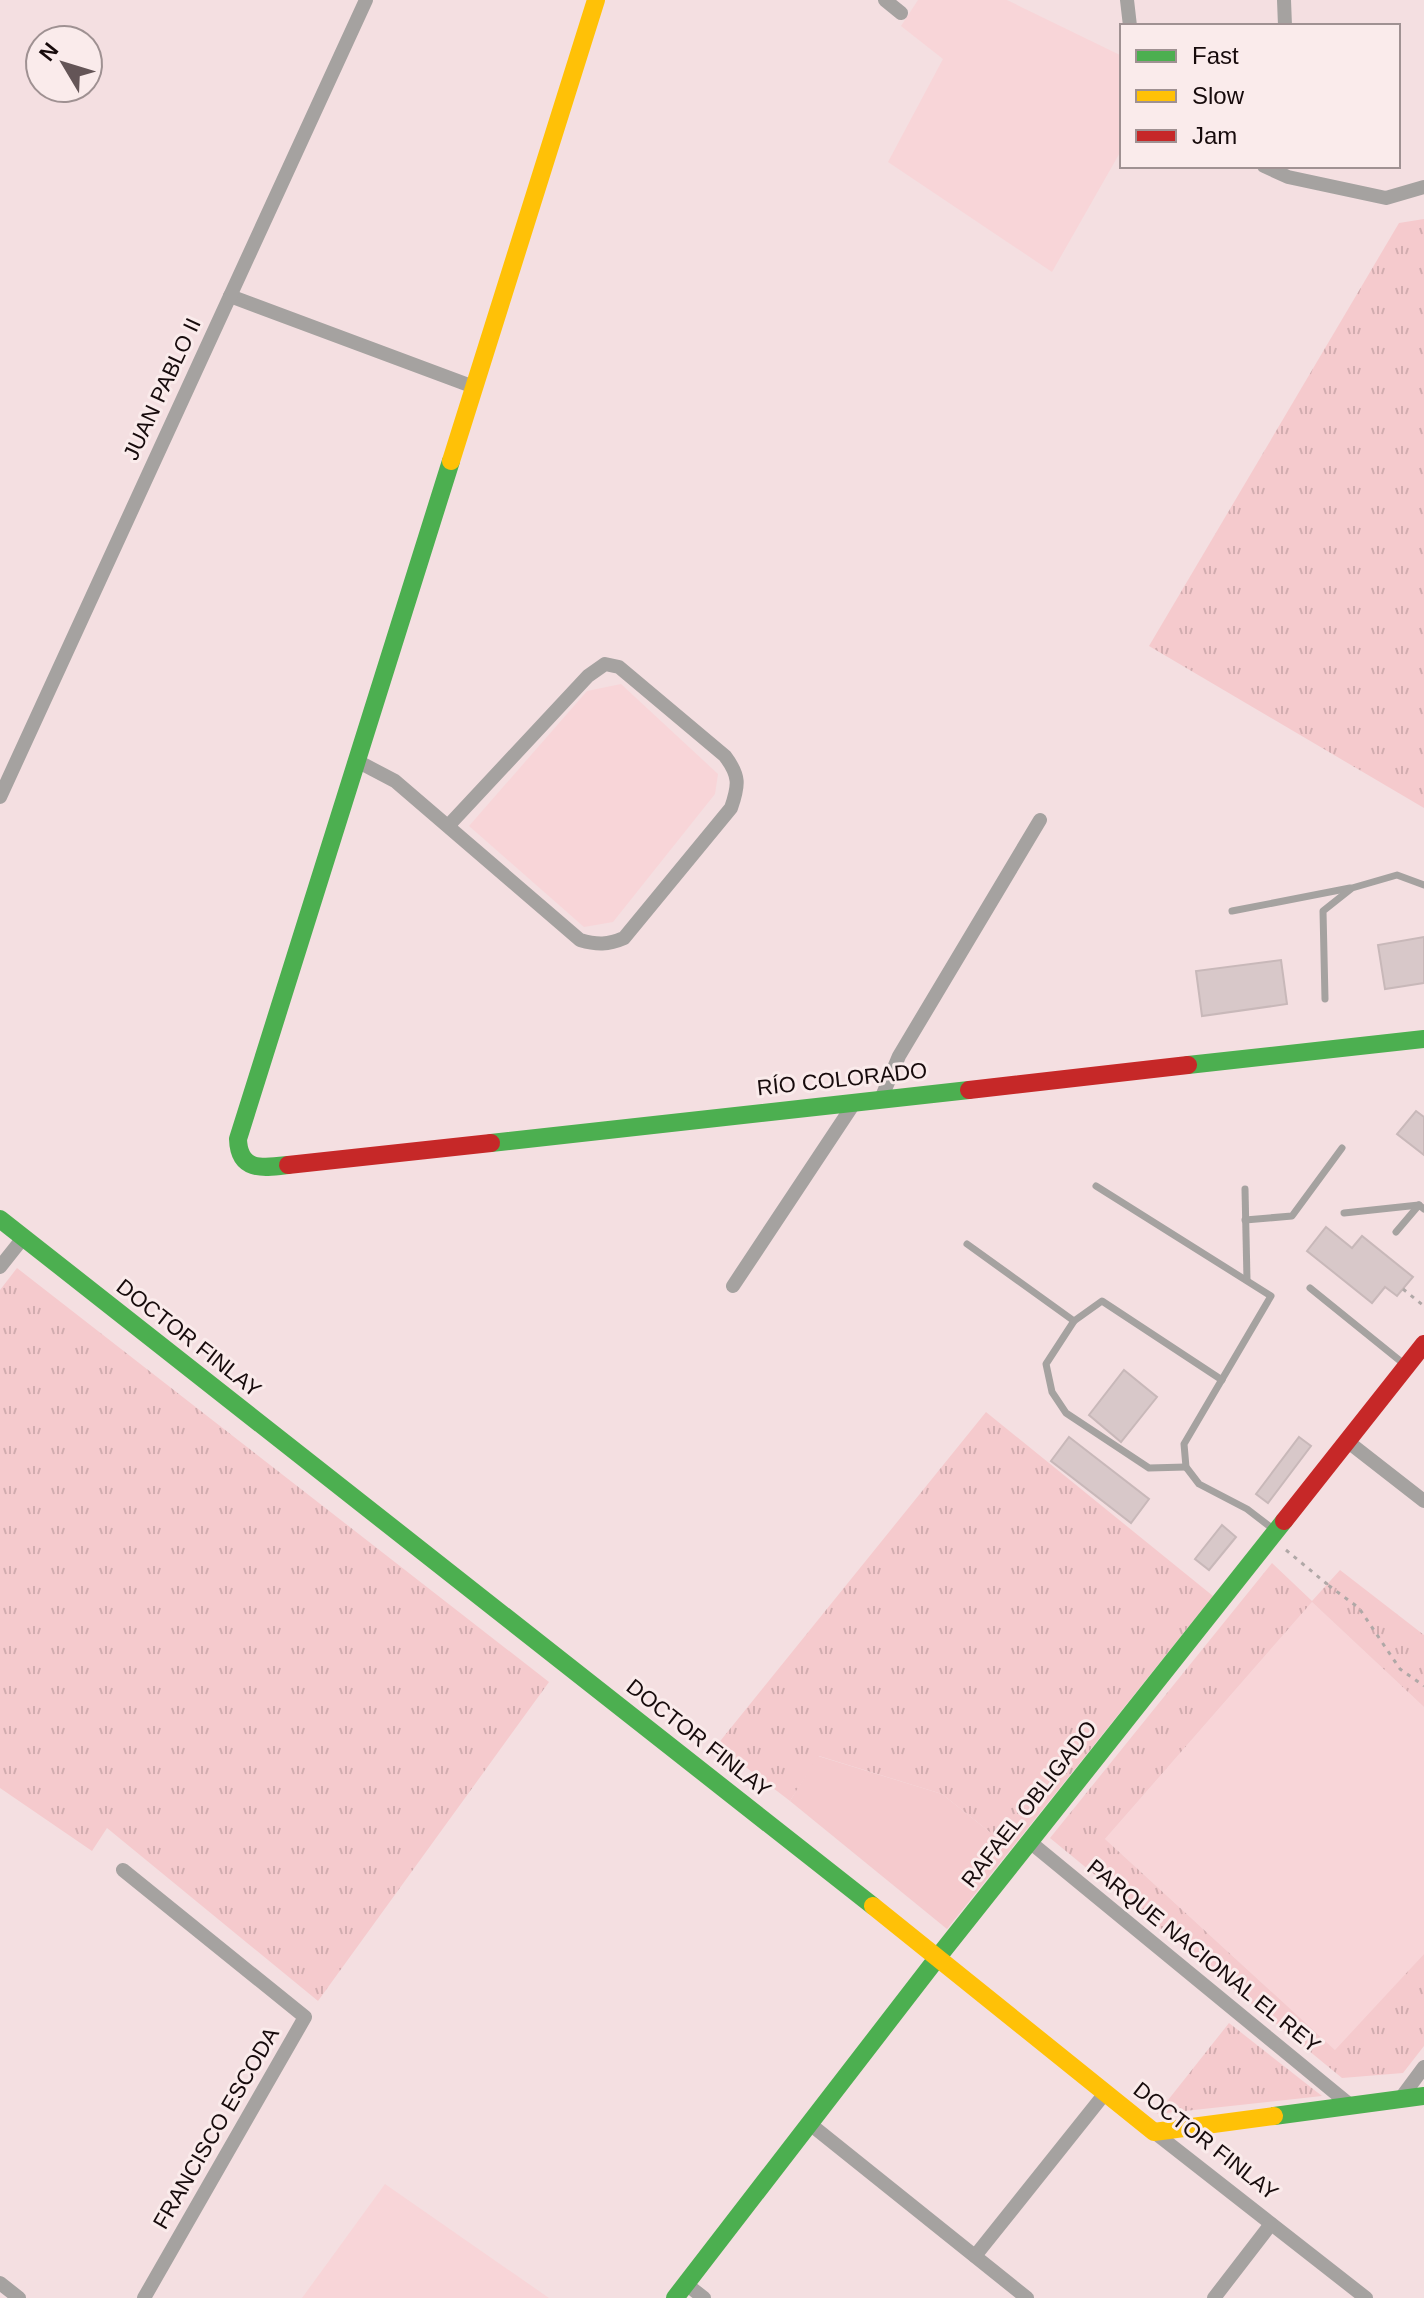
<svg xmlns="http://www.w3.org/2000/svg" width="1424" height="2298" font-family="Arial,sans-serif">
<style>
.built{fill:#f8d5d8}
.grass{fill:url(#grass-tufts)}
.garden{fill:#f5cacd}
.building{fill:#d8c8c9;stroke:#c8b8b9;stroke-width:2}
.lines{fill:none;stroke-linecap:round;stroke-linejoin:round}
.path{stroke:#b0a8a7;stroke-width:3;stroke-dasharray:4 6;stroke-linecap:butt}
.lane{stroke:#a5a2a0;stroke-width:7}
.street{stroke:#a5a2a0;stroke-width:14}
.fast{stroke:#4caf50;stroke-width:18}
.slow{stroke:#ffc107;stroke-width:18}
.jam{stroke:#c62828;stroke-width:18}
.labels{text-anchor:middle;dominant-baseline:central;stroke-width:6;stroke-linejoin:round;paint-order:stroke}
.street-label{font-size:22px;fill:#170b0c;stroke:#faebeb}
</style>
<defs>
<pattern id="grass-tufts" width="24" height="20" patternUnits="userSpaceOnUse" patternTransform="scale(2)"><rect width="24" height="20" fill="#f5cacd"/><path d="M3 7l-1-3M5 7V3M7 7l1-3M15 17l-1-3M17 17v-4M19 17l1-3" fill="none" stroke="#d1acaf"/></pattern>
</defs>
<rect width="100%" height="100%" fill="#f4dfe1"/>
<g class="built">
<polygon points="918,0 1007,0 1122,56 1122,149 1052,272 888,162 943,59 901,26"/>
<polygon points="621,684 718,774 715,794 613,922 584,927 469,826 587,691"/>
<polygon points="1312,1602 1424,1707 1424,1954 1336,2051 1105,1839"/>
<polygon points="385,2184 549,2298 302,2298"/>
</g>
<g class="grass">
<polygon points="1424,219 1424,808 1149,646 1399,223"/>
<polygon points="17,1268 549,1682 318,2001 107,1828 92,1851 0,1788 0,1290"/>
<polygon points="986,1412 1213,1596 1011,1849 942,1794 819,1756 790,1801 717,1745"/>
<polygon points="1272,1563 1312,1601 1340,1570 1424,1635 1424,1707 1312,1602 1105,1839 1335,2050 1424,1954 1424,2046 1403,2073 1342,2078 1050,1838"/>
<polygon points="1229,2023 1322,2096 1157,2114"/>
</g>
<polygon class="garden" points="818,1756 942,1794 1011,1849 947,1929 790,1801"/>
<g class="building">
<polygon points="1424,937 1424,983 1385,989 1378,945"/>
<polygon points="1281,960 1287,1004 1202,1016 1196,971"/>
<polygon points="1416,1111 1424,1117 1424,1155 1397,1134"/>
<polygon points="1326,1227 1352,1248 1362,1236 1413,1277 1397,1296 1385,1287 1372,1303 1307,1251"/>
<polygon points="1124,1370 1157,1397 1121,1442 1089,1415"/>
<polygon points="1069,1437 1149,1499 1131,1523 1051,1461"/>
<polygon points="1299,1437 1311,1446 1268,1503 1256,1494"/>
<polygon points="1222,1525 1236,1537 1209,1570 1195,1559"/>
</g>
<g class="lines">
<g class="path">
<polyline points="1403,1289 1424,1306"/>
<polyline points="1286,1550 1327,1584 1326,1587 1328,1585 1359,1608 1400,1669 1424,1686"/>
</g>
<g class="lane">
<polyline points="1232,911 1350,888"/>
<polyline points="1325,999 1323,911 1352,888 1397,875 1424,885"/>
<polyline points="1096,1186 1271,1296 1184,1444 1186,1467 1199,1484 1247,1509 1273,1529"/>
<polyline points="1245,1189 1247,1280"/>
<polyline points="1344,1213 1419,1205"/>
<polyline points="1245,1220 1292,1216 1342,1148"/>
<polyline points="1396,1232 1419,1205 1424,1209"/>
<polyline points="967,1244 1074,1321 1102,1301 1222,1380"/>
<polyline points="1310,1288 1404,1364"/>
<polyline points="1074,1321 1046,1364 1052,1392 1066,1413 1149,1468 1186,1467"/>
</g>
<g class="street">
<polyline points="885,0 901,13"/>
<polyline points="1127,0 1130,26"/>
<polyline points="1284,0 1285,26"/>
<polyline points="1264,166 1288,177 1386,198 1424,187"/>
<polyline points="230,296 474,387"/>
<path d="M357 761 395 781 580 940C597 945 608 945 624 938L731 808C739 785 740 776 725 756L619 667 605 664 588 676 448 826"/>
<polyline points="0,797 366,0"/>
<polyline points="881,1099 899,1056 1040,820"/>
<polyline points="0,1267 23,1238"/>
<polyline points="733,1286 855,1102"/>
<polyline points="1347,1441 1424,1501"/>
<polyline points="1030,1842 1350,2105"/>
<polyline points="123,1870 305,2017 144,2298"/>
<polyline points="1401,2098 1424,2067"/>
<polyline points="810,2124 1027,2298"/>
<polyline points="1154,2132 1366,2298"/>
<polyline points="975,2256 1106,2092"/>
<polyline points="0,2283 19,2298"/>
<polyline points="686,2284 704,2298"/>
<polyline points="1214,2298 1271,2224"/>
</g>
<g class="fast">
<polyline points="1188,1065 1424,1039"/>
<polyline points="491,1143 969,1090"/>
<path d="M288 1165C263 1168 239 1172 238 1139L451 461"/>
<polyline points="0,1219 873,1906"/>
<polyline points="1274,2116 1424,2096"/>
<polyline points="675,2298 938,1957 1284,1521"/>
</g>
<g class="slow">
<polyline points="451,461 596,0"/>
<polyline points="873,1906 1154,2132 1274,2116"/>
</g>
<g class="jam">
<polyline points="969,1090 1188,1065"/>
<polyline points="288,1165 491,1143"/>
<polyline points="1284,1521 1424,1344"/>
</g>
</g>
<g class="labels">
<g class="street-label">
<text transform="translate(162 389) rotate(-65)">JUAN PABLO II</text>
<text transform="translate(842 1079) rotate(-6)">RÍO COLORADO</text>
<text transform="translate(189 1338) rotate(38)">DOCTOR FINLAY</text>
<text transform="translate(699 1738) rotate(38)">DOCTOR FINLAY</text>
<text transform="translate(1029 1804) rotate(-52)">RAFAEL OBLIGADO</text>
<text transform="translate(1204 1956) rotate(39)">PARQUE NACIONAL EL REY</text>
<text transform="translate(216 2128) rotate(-60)">FRANCISCO ESCODA</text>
<text transform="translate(1206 2141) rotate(38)">DOCTOR FINLAY</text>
</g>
</g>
<rect x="1120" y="24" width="280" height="144" fill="#faebeb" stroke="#9f9192" stroke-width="2"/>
<rect x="1136" y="50" width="40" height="12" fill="#4caf50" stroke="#9f9192" stroke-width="2"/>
<text x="1192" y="64" font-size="24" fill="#170b0c">Fast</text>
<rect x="1136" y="90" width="40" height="12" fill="#ffc107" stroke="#9f9192" stroke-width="2"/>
<text x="1192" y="104" font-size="24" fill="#170b0c">Slow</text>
<rect x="1136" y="130" width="40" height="12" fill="#c62828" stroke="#9f9192" stroke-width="2"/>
<text x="1192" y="144" font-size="24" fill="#170b0c">Jam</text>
<g transform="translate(64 64) rotate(308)"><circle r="38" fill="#faebeb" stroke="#9f9192" stroke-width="2"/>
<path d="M0-6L14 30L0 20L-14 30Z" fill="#645557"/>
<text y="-12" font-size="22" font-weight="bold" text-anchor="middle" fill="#170b0c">N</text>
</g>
</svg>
